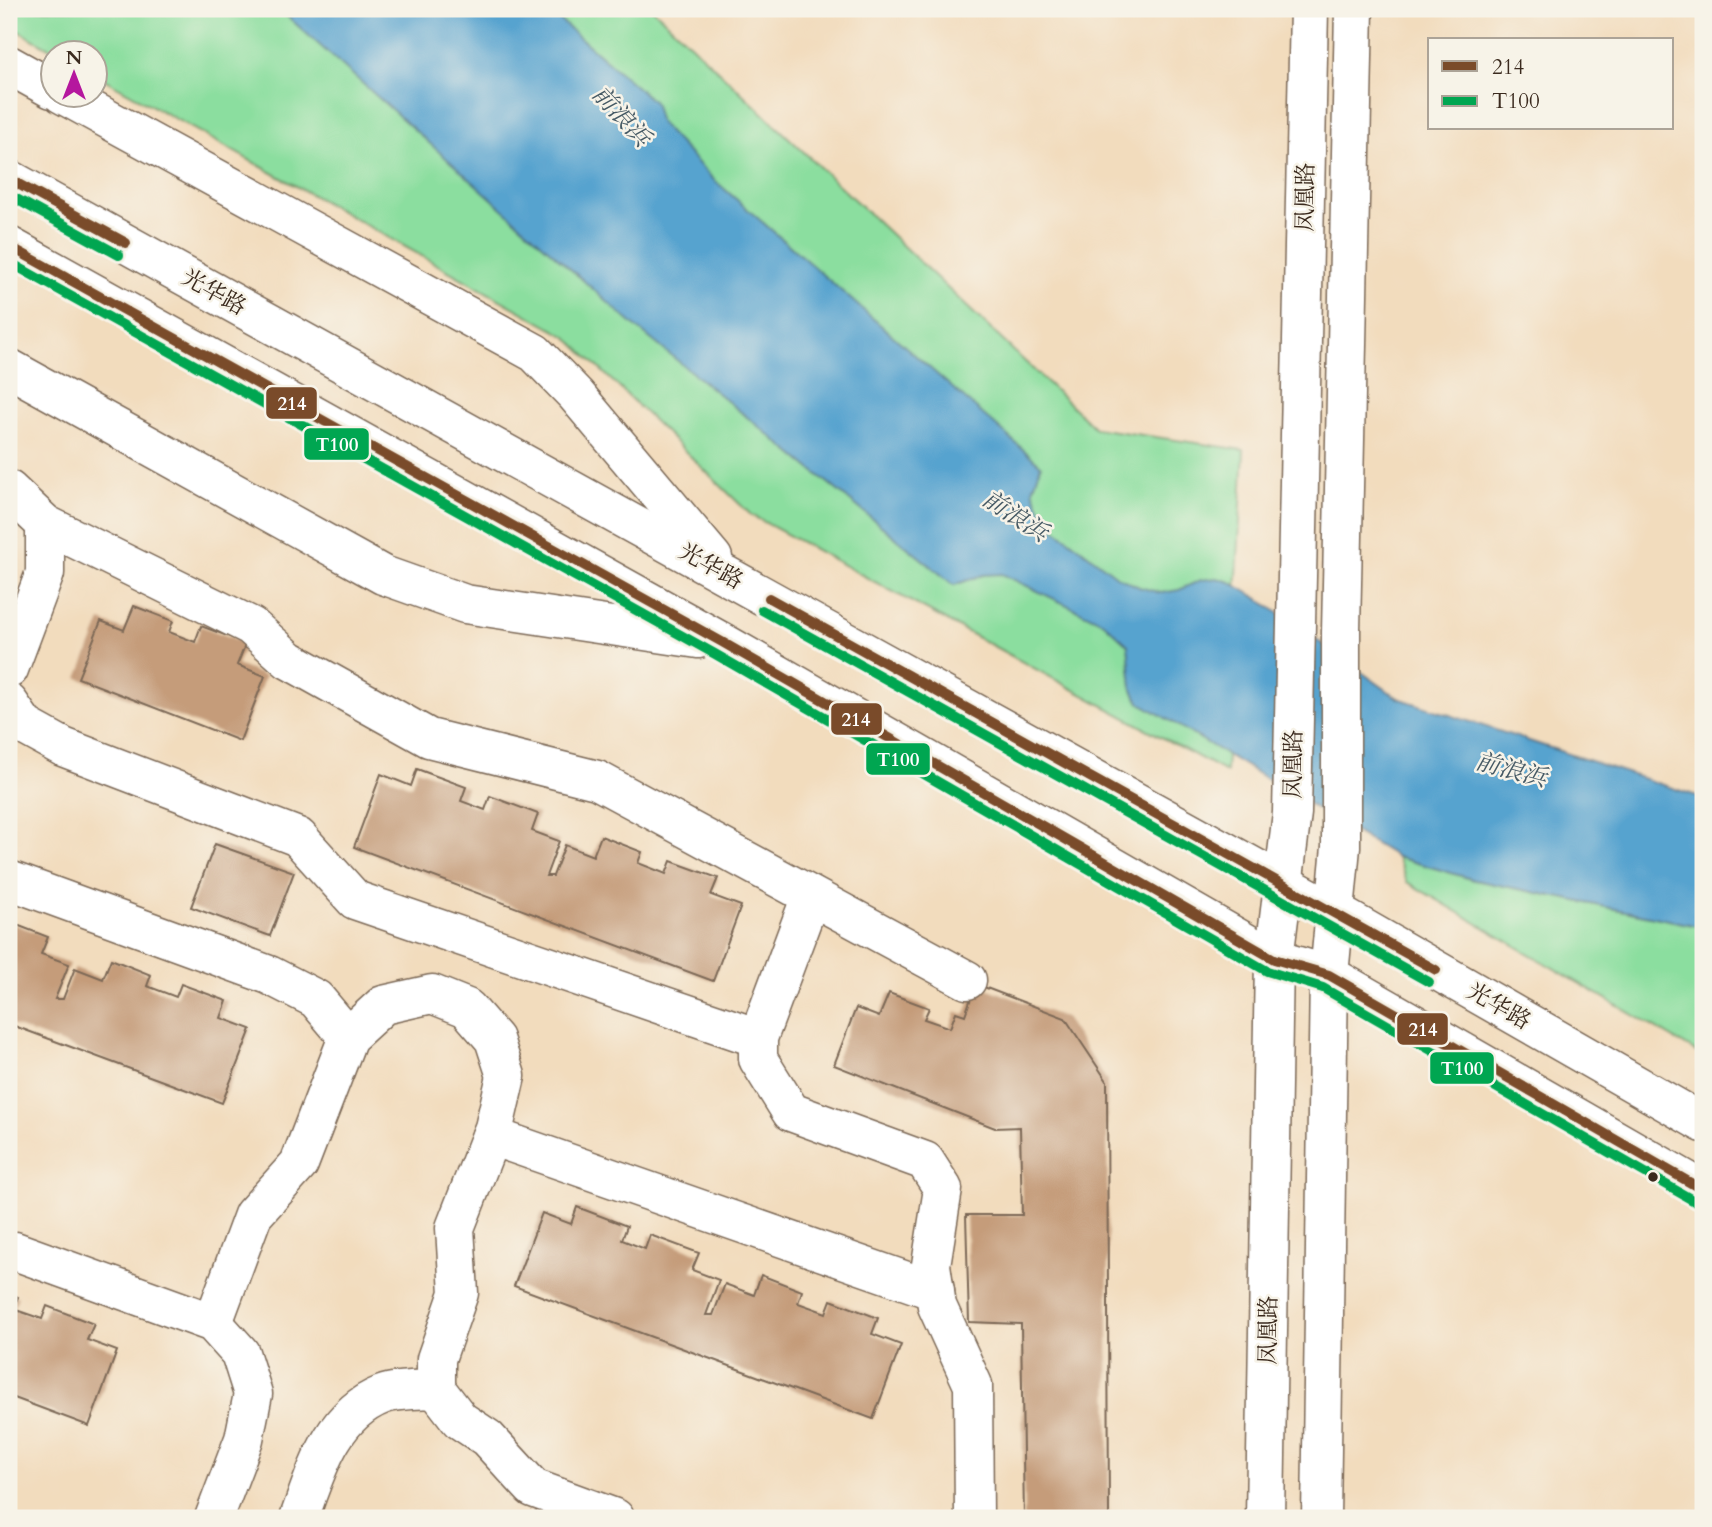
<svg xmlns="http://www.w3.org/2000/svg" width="1712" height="1527" font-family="Cardo,'Noto Serif SC',serif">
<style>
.green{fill:#8bde9f;stroke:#63845e;stroke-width:2}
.water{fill:#57a3cf;stroke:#496676;stroke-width:2}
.building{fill:#c59c7a}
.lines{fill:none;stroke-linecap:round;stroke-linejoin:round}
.minor-casing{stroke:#7b6856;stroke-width:41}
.major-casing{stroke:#7b6856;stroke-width:41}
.minor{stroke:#fff;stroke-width:38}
.major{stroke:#fff;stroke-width:38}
.bus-1-casing{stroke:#f7f3e8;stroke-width:16}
.bus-2-casing{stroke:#f7f3e8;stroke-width:16}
.bus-1{stroke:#7a4b2a;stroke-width:10}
.bus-2{stroke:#00a651;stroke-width:10}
.bus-dot{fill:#3b2a1e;stroke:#f7f3e8;stroke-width:2.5}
.labels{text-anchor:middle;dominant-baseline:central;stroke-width:5;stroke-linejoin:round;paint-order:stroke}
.street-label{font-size:23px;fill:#3b2a1e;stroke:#f7f3e8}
.water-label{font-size:24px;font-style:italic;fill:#465a65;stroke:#f7f3e8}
.line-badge{stroke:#f7f3e8;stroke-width:2.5}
.badge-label{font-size:19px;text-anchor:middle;font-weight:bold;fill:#fff}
</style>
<rect width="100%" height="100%" fill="#f7f3e8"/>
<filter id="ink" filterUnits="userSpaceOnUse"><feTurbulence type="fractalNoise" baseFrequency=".0143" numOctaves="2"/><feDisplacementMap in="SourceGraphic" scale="14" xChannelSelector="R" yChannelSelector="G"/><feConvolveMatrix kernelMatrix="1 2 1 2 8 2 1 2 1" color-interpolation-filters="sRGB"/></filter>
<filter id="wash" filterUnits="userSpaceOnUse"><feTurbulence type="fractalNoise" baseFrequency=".00686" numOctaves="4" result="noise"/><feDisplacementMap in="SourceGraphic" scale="28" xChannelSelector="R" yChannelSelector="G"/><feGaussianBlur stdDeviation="1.57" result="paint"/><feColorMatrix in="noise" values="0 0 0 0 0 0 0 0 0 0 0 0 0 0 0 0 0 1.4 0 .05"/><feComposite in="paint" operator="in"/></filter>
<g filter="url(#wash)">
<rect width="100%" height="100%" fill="#f2dcbd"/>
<g class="green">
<polygon points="9,9 653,9 1095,428 1244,450 1226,772 751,515 567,337 95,74 94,52 56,52 9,26"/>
<polygon points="1397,857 1475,880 1703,927 1703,1056 1407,882"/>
</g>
<polygon class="water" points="279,9 547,9 654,102 660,123 713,179 1041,465 1033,490 1046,522 1118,577 1139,587 1161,593 1179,590 1201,580 1217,578 1230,582 1259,599 1398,698 1703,798 1703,927 1475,880 1397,857 1139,702 1132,688 1128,645 1103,622 1002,574 983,575 954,585 631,323"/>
<g id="blocks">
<g class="building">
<polygon points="134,606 173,621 169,632 195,642 201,626 246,643 237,665 265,676 240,741 78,678 101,621 124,630"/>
<polygon points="417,769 466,787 461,801 485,810 490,796 538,814 532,831 559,841 546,876 553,876 565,845 593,856 601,836 642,852 638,863 666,874 671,861 718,878 711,895 741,906 713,981 354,847 381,774 411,786"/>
<polygon points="215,844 294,872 270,936 191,907"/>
<polygon points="9,922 48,937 41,954 69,964 55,999 63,999 75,968 103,979 111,959 151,975 147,986 176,997 181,984 227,1001 221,1018 251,1029 222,1103 9,1024"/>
<polygon points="976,984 1065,1018 1107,1081 1109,1518 1024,1518 1021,1324 969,1322 966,1215 1022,1215 1020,1127 995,1128 834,1065 856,1008 879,1017 889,993 929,1008 924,1019 950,1028 956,1012 965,1015"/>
<polygon points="577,1207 627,1226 622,1240 645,1249 650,1235 699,1253 692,1270 719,1280 706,1315 713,1315 725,1284 754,1295 761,1275 802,1291 798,1303 826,1313 831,1300 878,1318 872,1334 901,1345 873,1419 514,1286 542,1213 571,1224"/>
<polygon points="9,1293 18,1297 13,1309 42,1319 47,1306 94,1324 87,1340 117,1351 89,1426 9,1396"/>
</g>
</g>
</g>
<g filter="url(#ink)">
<use href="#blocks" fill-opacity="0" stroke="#7b6856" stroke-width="2"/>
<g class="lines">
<g class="minor-casing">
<g id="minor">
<polyline points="9,490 45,524 251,626 289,660 429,738 597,780 967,980"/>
<polyline points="9,669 45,573 45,524"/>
<polyline points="9,703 25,726 63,747 298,837 355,900 758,1038"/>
<polyline points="9,880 269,975 316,999 348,1037"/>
<polyline points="811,896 758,1038 758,1059 791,1112 925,1161 943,1189 931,1265 937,1306 973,1385 974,1518"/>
<polyline points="491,1136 935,1291"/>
<polyline points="15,1251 213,1323 240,1353 253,1394 244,1439 214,1518"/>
<polyline points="213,1323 253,1215 299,1164 348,1037 383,1005 432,994 467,1008 494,1039 506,1076 494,1128 455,1228 459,1293 436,1359 436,1389 460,1420 487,1438 533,1488 615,1518"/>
<path d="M299 1518C316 1472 331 1415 382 1395 397 1389 420 1390 436 1389"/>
</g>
</g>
<g class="major-casing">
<g id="major">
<polyline points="9,65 52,89"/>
<polyline points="62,94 535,353 576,395 713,558"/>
<polyline points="9,179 1335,912 1703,1123"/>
<polyline points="9,246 722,642 1274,959 1329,975 1703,1190"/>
<polyline points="9,368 383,575 465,604 698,639"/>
<polyline points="1265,1518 1274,959 1292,813 1309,9"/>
<polyline points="1321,1518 1329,975 1341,847 1341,632 1354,9"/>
</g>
</g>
<use href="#minor" class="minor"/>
<use href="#major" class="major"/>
<g class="bus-1-casing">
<g id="bus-1">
<polyline points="9,179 126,243"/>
<polyline points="9,246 722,642 1274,959 1329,975 1703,1190"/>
<polyline points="769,598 1436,970"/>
</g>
</g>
<g class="bus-2-casing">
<g id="bus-2">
<polyline points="9,195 119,255"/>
<polyline points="9,262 715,654 1267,971 1323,988 1696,1202"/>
<polyline points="762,610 1429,982"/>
</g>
</g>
<use href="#bus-1" class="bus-1"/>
<use href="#bus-2" class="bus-2"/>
</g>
</g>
<circle class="bus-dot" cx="1653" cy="1177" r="6"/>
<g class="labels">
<g class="street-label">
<text transform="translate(1305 197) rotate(-89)">凤凰路</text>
<text transform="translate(214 292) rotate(29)">光华路</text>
<text transform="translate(711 566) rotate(29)">光华路</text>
<text transform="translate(1293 764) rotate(-89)">凤凰路</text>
<text transform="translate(1499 1006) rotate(30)">光华路</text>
<text transform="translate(1268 1330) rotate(-89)">凤凰路</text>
</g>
<g class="water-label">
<text transform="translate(621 116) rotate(47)">前浪浜</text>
<text transform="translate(1015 516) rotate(33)">前浪浜</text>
<text transform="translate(1511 770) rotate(15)">前浪浜</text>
</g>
</g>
<g class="line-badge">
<rect x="265" y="386" width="53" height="34" rx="7" fill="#7a4b2a"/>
<rect x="303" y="427" width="67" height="34" rx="7" fill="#00a651"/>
<rect x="830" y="702" width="53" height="34" rx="7" fill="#7a4b2a"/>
<rect x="865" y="742" width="66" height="34" rx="7" fill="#00a651"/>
<rect x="1396" y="1012" width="53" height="34" rx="7" fill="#7a4b2a"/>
<rect x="1429" y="1051" width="66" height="34" rx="7" fill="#00a651"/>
</g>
<g class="badge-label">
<text x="292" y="410">214</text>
<text x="337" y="451">T100</text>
<text x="856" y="726">214</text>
<text x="898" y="766">T100</text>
<text x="1423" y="1036">214</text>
<text x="1462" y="1075">T100</text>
</g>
<rect width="1712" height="1527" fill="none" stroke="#f7f3e8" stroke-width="35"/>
<rect x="1428" y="38" width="245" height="91" fill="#f7f3e8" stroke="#aca397" stroke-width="2"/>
<rect x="1442" y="61" width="35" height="10" fill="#7a4b2a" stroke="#aca397" stroke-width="2"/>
<text x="1492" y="74" font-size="21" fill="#3b2a1e">214</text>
<rect x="1442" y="96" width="35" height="10" fill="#00a651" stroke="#aca397" stroke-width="2"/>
<text x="1492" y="108" font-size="21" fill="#3b2a1e">T100</text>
<g transform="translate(74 74)"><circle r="33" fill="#f7f3e8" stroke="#aca397" stroke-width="2"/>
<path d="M0-5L12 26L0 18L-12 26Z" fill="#b5179e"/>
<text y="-10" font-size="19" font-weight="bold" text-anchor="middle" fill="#3b2a1e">N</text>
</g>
</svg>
